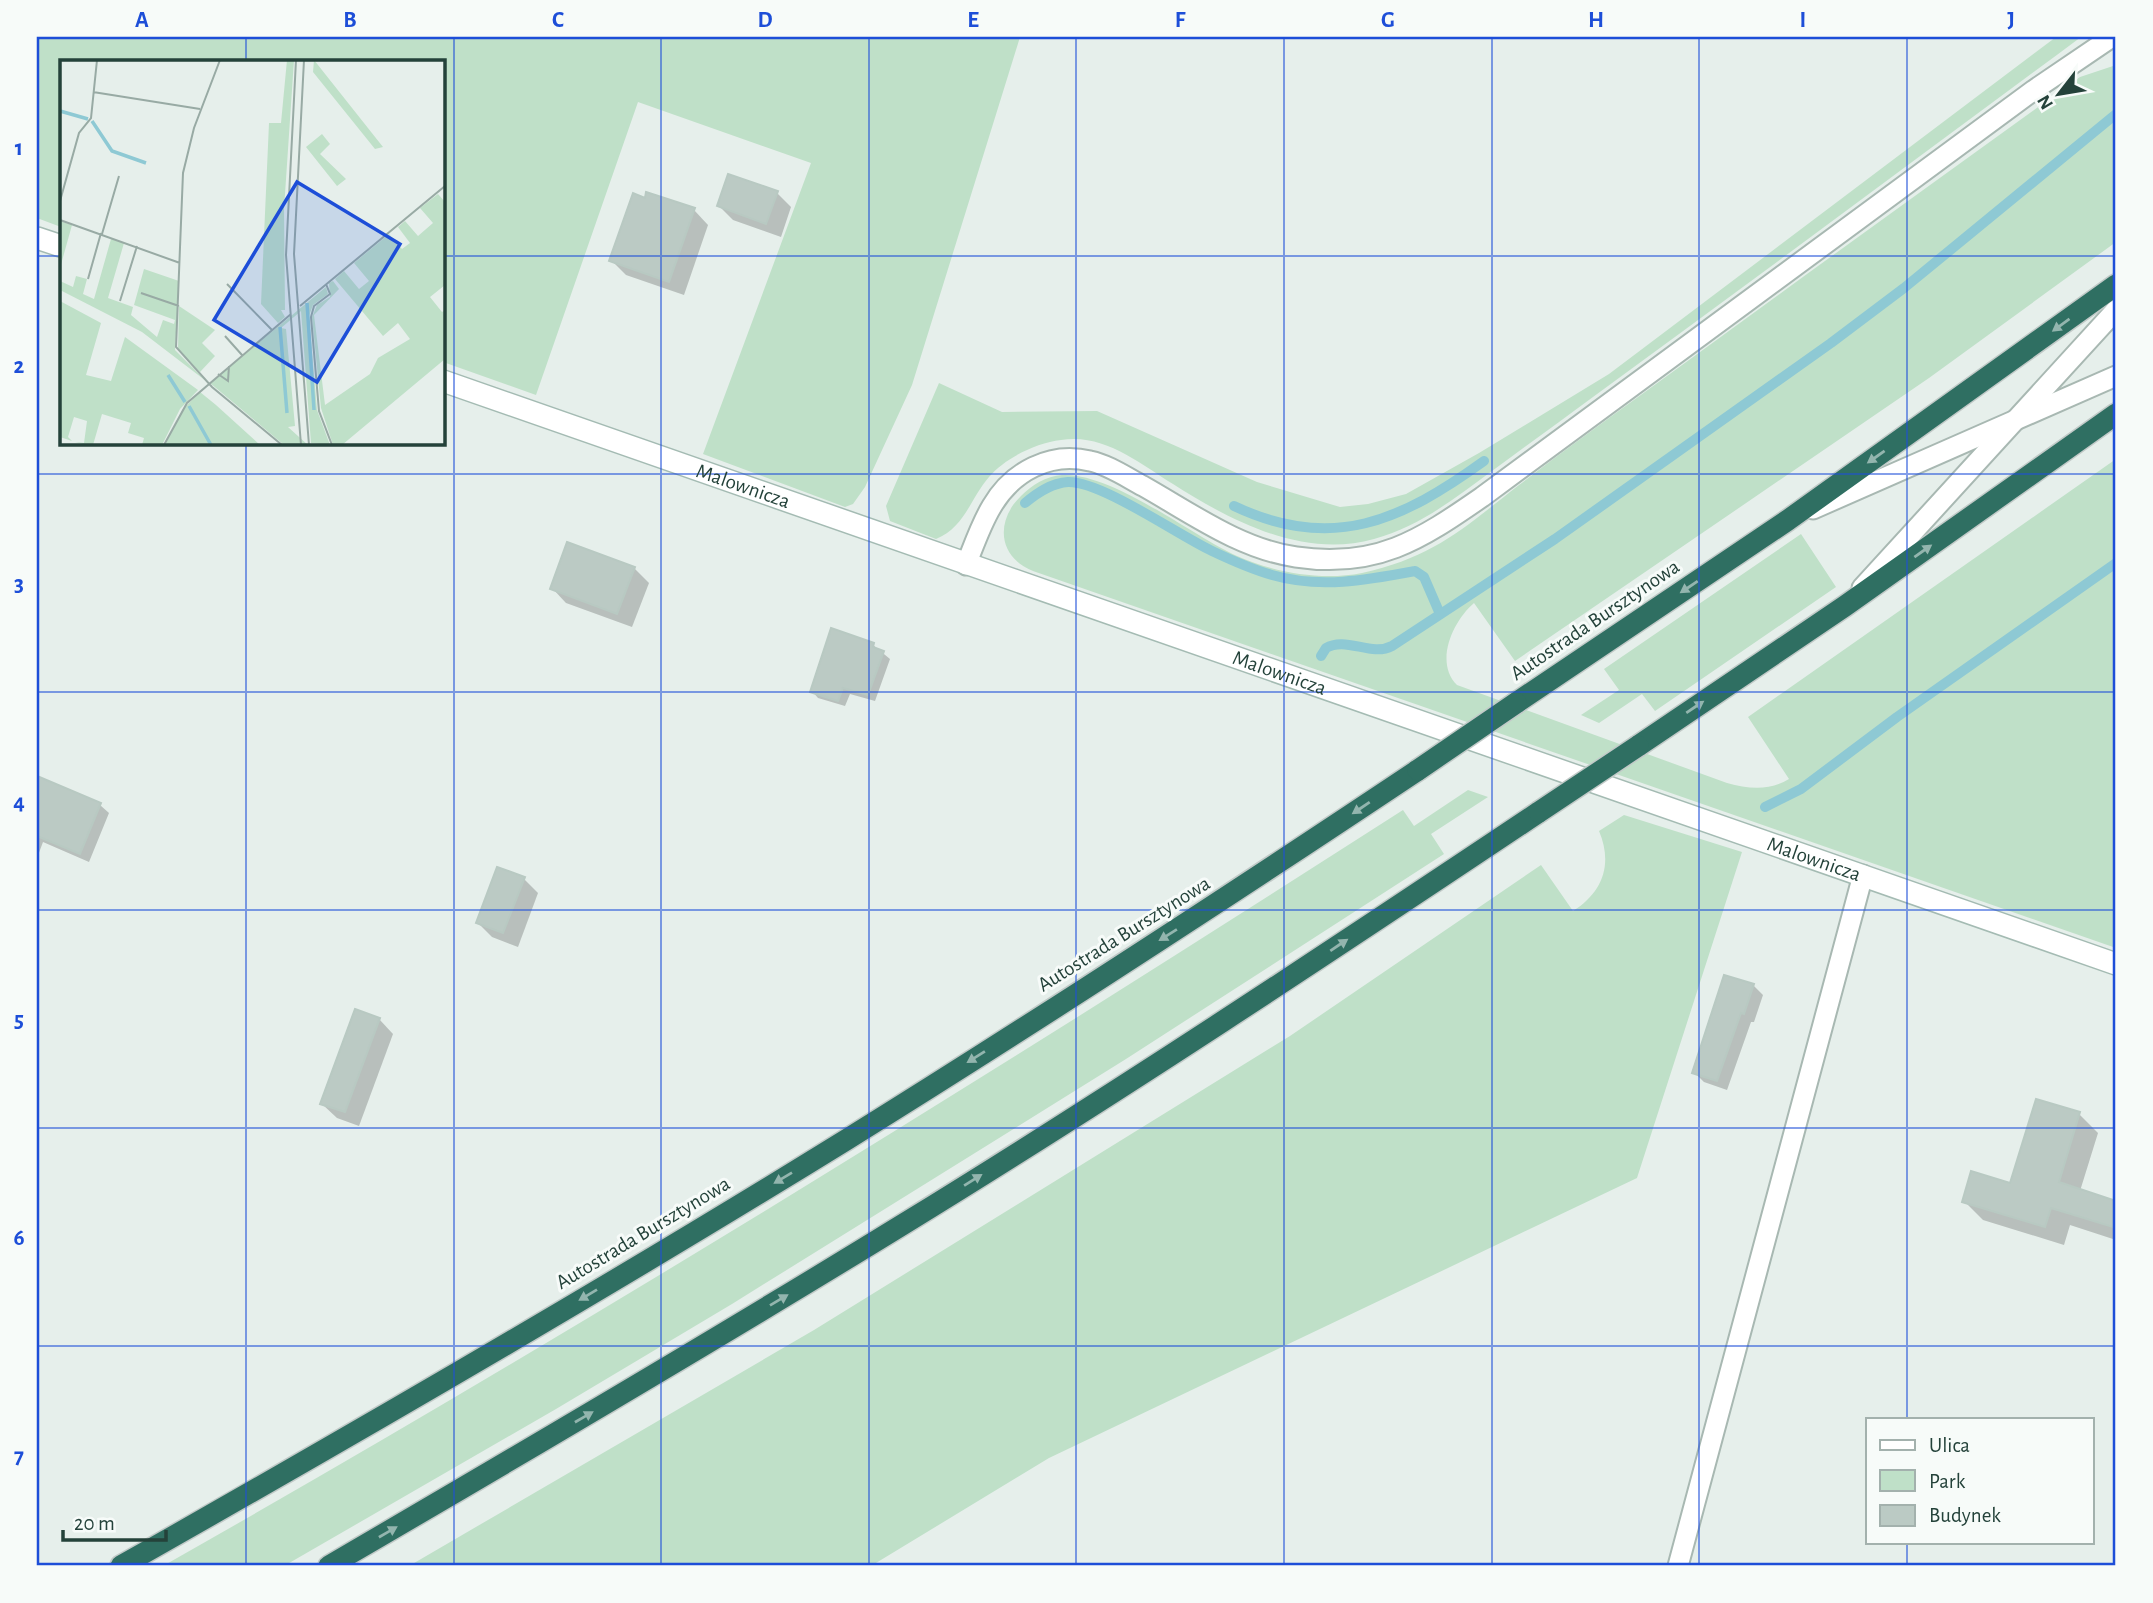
<svg xmlns="http://www.w3.org/2000/svg" width="2153" height="1603" font-family="'Alegreya Sans',sans-serif">
<style>
.green{fill:#bfe0c8}
.shadow{fill:#0003}
.lines{fill:none;stroke-linecap:round;stroke-linejoin:round}
.stream{stroke:#8ec9d4;stroke-width:10}
.building{fill:#bbcac4;stroke:#b8c9c2;stroke-width:2}
.lane-casing{stroke:#a8b8b2;stroke-width:23}
.secondary-casing{stroke:#a4bbb3;stroke-width:24}
.highway-casing{stroke:#c2cac8;stroke-width:24}
.lane{stroke:#fff;stroke-width:19}
.secondary{stroke:#fff;stroke-width:21}
.highway{stroke:#2f6f62;stroke-width:21}
.highway-bridge-casing{stroke:#c2cac8;stroke-width:24;stroke-linecap:butt}
.highway-bridge{stroke:#2f6f62;stroke-width:21}
.oneway{fill:#93b5ae}
.grid{fill:none;stroke:#1d4ed8;stroke-width:2;stroke-opacity:0.55}
.labels{text-anchor:middle;dominant-baseline:central;stroke-width:6;stroke-linejoin:round;paint-order:stroke}
.street-label{font-size:21px;fill:#24423a;stroke:#f7fbf9}
.inset-river{fill:none;stroke:#8ec9d4;stroke-width:3.5}
.inset-road{fill:none;stroke:#98aaa4;stroke-width:2}
.view{fill:#1d4ed8;fill-opacity:0.15;stroke:#1d4ed8;stroke-width:3.5}
.inset-edge{fill:none;stroke:#24423a;stroke-width:3.5}
.neatline{fill:none;stroke:#1d4ed8;stroke-width:2.5}
.grid-label{font-size:23px;text-anchor:middle;font-weight:bold;fill:#1d4ed8}
</style>
<rect width="100%" height="100%" fill="#e6efeb"/>
<g class="green">
<polygon points="37,37 1020,37 912,385 865,487 853,504 845,507 703,454 811,163 638,102 536,395 443,362 443,61 61,61 61,227 37,218"/>
<path d="M2056 37H2081C1919 157 1756 278 1593 397 1559 422 1526 446 1492 471 1455 498 1419 527 1374 539 1303 559 1231 521 1173 484 1139 463 1104 433 1061 440 1036 443 1005 458 989 477 970 499 965 527 936 539L890 521 886 506 939 383 1002 412 1097 411 1257 482 1340 507 1368 504 1406 494 1479 453 1609 374Z"/>
<path d="M2116 65V242L1929 378 1515 661 1474 603C1453 621 1434 662 1457 685L1727 783C1749 789 1769 791 1789 779L1748 717 2116 459V948L1033 571C998 557 995 521 1021 496 1032 485 1046 476 1062 475 1112 472 1191 535 1237 556 1275 573 1322 581 1362 573 1434 557 1464 528 1519 485 1558 455 1598 426 1638 397 1785 290 1932 183 2080 77Z"/>
<polygon points="1801,534 1836,587 1655,711 1642,694 1599,723 1581,715 1619,690 1604,669"/>
<path d="M1468 790 1488 797 1431 834 1444 854 1126 1059 732 1304 556 1409 284 1566H163C585 1327 995 1072 1403 810L1414 826Z"/>
<path d="M1624 815 1742 852 1637 1178 1049 1458 871 1566H409L814 1330 1290 1036 1541 865 1573 911C1603 892 1613 864 1599 831Z"/>
</g>
<g class="shadow">
<polygon points="777,193 791,207 781,237 733,220 719,206"/>
<polygon points="694,210 708,225 684,295 626,275 611,260"/>
<polygon points="634,568 649,583 632,627 566,603 552,588"/>
<polygon points="873,645 890,659 875,701 850,694 845,706 818,698 812,691"/>
<polygon points="37,779 100,805 109,813 89,862 43,842 37,858"/>
<polygon points="524,879 538,893 518,947 492,937 478,923"/>
<polygon points="1753,985 1763,995 1754,1022 1751,1022 1727,1090 1704,1082 1694,1072"/>
<polygon points="379,1019 393,1034 359,1126 337,1118 322,1104"/>
<polygon points="2079,1114 2098,1133 2080,1191 2116,1203 2116,1240 2070,1225 2064,1245 1983,1220 1964,1201 2011,1185"/>
</g>
<g class="lines">
<g class="stream">
<path d="M1025 503C1037 493 1051 483 1068 482 1101 481 1178 535 1212 551 1231 560 1251 569 1272 575 1320 589 1367 580 1415 571L1424 577 1440 614"/>
<path d="M1234 506C1333 553 1402 520 1484 461"/>
<path d="M1321 656 1326 648C1346 636 1371 657 1392 646L1555 539 1831 343 1904 288 2116 114"/>
<polyline points="1765,807 1801,789 1897,717 2116,563"/>
</g>
</g>
<g class="building">
<polygon points="728,174 778,191 766,224 717,206"/>
<polygon points="646,192 695,208 669,282 609,261 633,193 645,198"/>
<polygon points="567,542 635,567 617,614 550,589"/>
<polygon points="831,628 874,643 873,647 884,651 868,695 843,688 838,701 810,692"/>
<polygon points="37,776 101,803 80,854 37,836"/>
<polygon points="497,867 525,877 503,933 476,923"/>
<polygon points="1724,975 1754,984 1744,1014 1741,1013 1717,1081 1692,1073"/>
<polygon points="355,1009 380,1018 345,1112 320,1104"/>
<polygon points="2036,1099 2080,1112 2059,1182 2116,1201 2116,1228 2051,1208 2045,1227 1962,1202 1971,1171 2010,1183"/>
</g>
<g class="lines">
<g class="lane-casing">
<g id="lane">
<polyline points="1813,509 2116,376"/>
<path d="M966 565C974 545 981 524 992 506 1012 472 1050 451 1090 461 1109 465 1126 477 1143 486 1191 513 1240 549 1296 557 1376 569 1420 540 1482 497L2034 90 2112 37"/>
<polyline points="1862,588 2116,310"/>
<polyline points="1678,1566 1863,875"/>
</g>
</g>
<g class="secondary-casing">
<g id="secondary">
<polyline points="37,238 61,246"/>
<path id="s1" d="M443 381 2116 964"/>
</g>
</g>
<g class="highway-casing">
<g id="highway">
<polyline points="1516,703 1788,520 2116,285"/>
<polyline points="1638,746 1845,606 2116,414"/>
<path d="M121 1566C365 1428 608 1287 846 1140 1039 1020 1229 896 1418 770"/>
<path d="M329 1566C521 1454 712 1342 902 1225 1117 1093 1328 953 1539 812"/>
</g>
</g>
<use href="#lane" class="lane"/>
<use href="#secondary" class="secondary"/>
<use href="#highway" class="highway"/>
<g class="highway-bridge-casing">
<g id="highway-bridge">
<polyline points="1418,770 1516,703"/>
<polyline points="1539,812 1638,746"/>
</g>
</g>
<use href="#highway-bridge" class="highway-bridge"/>
</g>
<defs><path id="oneway-solid" d="M-6-.8H1V-3.2L6.5 0L1 3.2V.8H-6Z" transform="scale(1.75)"/></defs>
<g class="oneway">
<use href="#oneway-solid" transform="translate(2061 325) rotate(144)"/>
<use href="#oneway-solid" transform="translate(1876 457) rotate(145)"/>
<use href="#oneway-solid" transform="translate(1923 551) rotate(-35)"/>
<use href="#oneway-solid" transform="translate(1689 587) rotate(146)"/>
<use href="#oneway-solid" transform="translate(1695 707) rotate(-34)"/>
<use href="#oneway-solid" transform="translate(1361 808) rotate(146)"/>
<use href="#oneway-solid" transform="translate(1168 935) rotate(148)"/>
<use href="#oneway-solid" transform="translate(1339 945) rotate(-34)"/>
<use href="#oneway-solid" transform="translate(976 1057) rotate(148)"/>
<use href="#oneway-solid" transform="translate(783 1178) rotate(149)"/>
<use href="#oneway-solid" transform="translate(973 1180) rotate(-32)"/>
<use href="#oneway-solid" transform="translate(588 1295) rotate(149)"/>
<use href="#oneway-solid" transform="translate(779 1300) rotate(-31)"/>
<use href="#oneway-solid" transform="translate(584 1417) rotate(-30)"/>
<use href="#oneway-solid" transform="translate(388 1532) rotate(-30)"/>
</g>
<path class="grid" d="M246 37V61M454 37V1566M661 37V1566M869 37V1566M1076 37V1566M1284 37V1566M1492 37V1566M1699 37V1566M1907 37V1419M37 256H61M443 256H2116M246 443V1566M37 474H2116M37 692H2116M37 910H2116M37 1128H2116M37 1346H2116M1907 1542V1566"/>
<g class="labels">
<g class="street-label">
<text stroke="none"><textPath href="#s1" startOffset="318">Malownicza</textPath></text>
<text transform="translate(1595 620) rotate(-34)">Autostrada Bursztynowa</text>
<text stroke="none"><textPath href="#s1" startOffset="886">Malownicza</textPath></text>
<text stroke="none"><textPath href="#s1" startOffset="1452">Malownicza</textPath></text>
<text transform="translate(1124 934) rotate(-32)">Autostrada Bursztynowa</text>
<text transform="translate(643 1233) rotate(-31)">Autostrada Bursztynowa</text>
</g>
</g>
<g transform="translate(60 60)">
<rect width="385" height="385" fill="#e6efeb"/>
<path d="M227 0H234L224 149 225 250H221L225 257 218 263 201 244 209 63H221ZM254 0 323 87 315 89 253 12ZM262 74 270 84 260 94 286 119 277 126 246 87ZM378 134 385 142V225L370 237 382 252 385 250V299L282 385H273L261 348 252 257 257 245 270 237 269 223 273 221 279 229 254 255 265 345 310 314 318 298 350 279 338 263 323 276 275 219 284 211 299 229 309 221 294 203 329 174 342 189 350 183 338 167 345 161 358 176 373 163 360 148ZM0 161 12 165 0 208ZM51 179 64 183 48 238 73 247 71 255 97 277 103 260 114 264 115 260 74 245 84 209 119 221 115 290 146 321 82 272 0 230V221L13 227 16 216 27 219 23 234 34 239ZM266 227 268 234 253 245 249 256 257 350 270 385 251 383 241 251 221 268 226 269 235 366 228 367 248 385H224L150 323ZM0 241 41 263 26 315 51 321 65 277 138 330 120 349 102 385H82L84 378 68 373 71 363 42 354 33 385H27L15 382 24 383 27 361 14 357 8 377 12 381 0 377ZM119 246 155 270 142 283 155 296 140 312 118 289ZM140 332 156 345 200 385H105L123 349Z" fill="#bfe0c8"/>
<path class="inset-river" d="M0 51 28 59M32 61 52 91 86 103M247 243 254 350M220 267 227 353M108 315 125 342M129 346 151 385"/>
<path class="inset-road" d="M160 0 134 68 123 113 116 287 152 327 222 385M236 0 226 195 241 385M244 0 234 194 249 385M33 32 140 49M0 141 19 73 31 58 37 0M0 160 120 203M42 174 59 116M28 219 41 173M167 224 212 270M266 224 270 234 254 246 251 257 259 351 272 385M81 233 119 246M60 241 77 186M240 246 385 126M165 276 182 295M158 314 168 321 169 306M104 385 127 343 231 254"/>
<path class="view" d="M237 122 340 184 257 322 154 260Z"/>
<rect width="385" height="385" class="inset-edge"/>
</g>
<rect width="2153" height="1603" fill="none" stroke="#f7fbf9" stroke-width="77"/>
<rect x="1866" y="1418" width="228" height="126" fill="#f7fbf9" stroke="#a3b1ad" stroke-width="2"/>
<rect x="1880" y="1440" width="35" height="10" fill="#ffffff" stroke="#a3b1ad" stroke-width="2"/>
<text x="1929" y="1452" font-size="21" fill="#24423a">Ulica</text>
<rect x="1880" y="1470" width="35" height="21" fill="#bfe0c8" stroke="#a3b1ad" stroke-width="2"/>
<text x="1929" y="1488" font-size="21" fill="#24423a">Park</text>
<rect x="1880" y="1505" width="35" height="21" fill="#bbcac4" stroke="#a3b1ad" stroke-width="2"/>
<text x="1929" y="1522" font-size="21" fill="#24423a">Budynek</text>
<g transform="translate(2059 94) rotate(239)" stroke="#f7fbf9" stroke-width="5" paint-order="stroke">
<path d="M0-5L12 26L0 18L-12 26Z" fill="#24423a"/>
<text y="-10" font-size="19" font-weight="bold" text-anchor="middle" fill="#24423a">N</text>
</g>
<path d="M63 1530v10h103v-10" fill="none" stroke="#24423a" stroke-width="3.5"/>
<text x="74" y="1530" font-size="21" fill="#24423a" stroke="#f7fbf9" stroke-width="5" paint-order="stroke">20 m</text>
<rect x="38" y="38" width="2076" height="1526" class="neatline"/>
<g class="grid-label">
<text x="142" y="27">A</text>
<text x="350" y="27">B</text>
<text x="558" y="27">C</text>
<text x="765" y="27">D</text>
<text x="973" y="27">E</text>
<text x="1180" y="27">F</text>
<text x="1388" y="27">G</text>
<text x="1596" y="27">H</text>
<text x="1803" y="27">I</text>
<text x="2011" y="27">J</text>
<text x="19" y="155">1</text>
<text x="19" y="373">2</text>
<text x="19" y="591">3</text>
<text x="19" y="809">4</text>
<text x="19" y="1027">5</text>
<text x="19" y="1245">6</text>
<text x="19" y="1463">7</text>
</g>
</svg>
